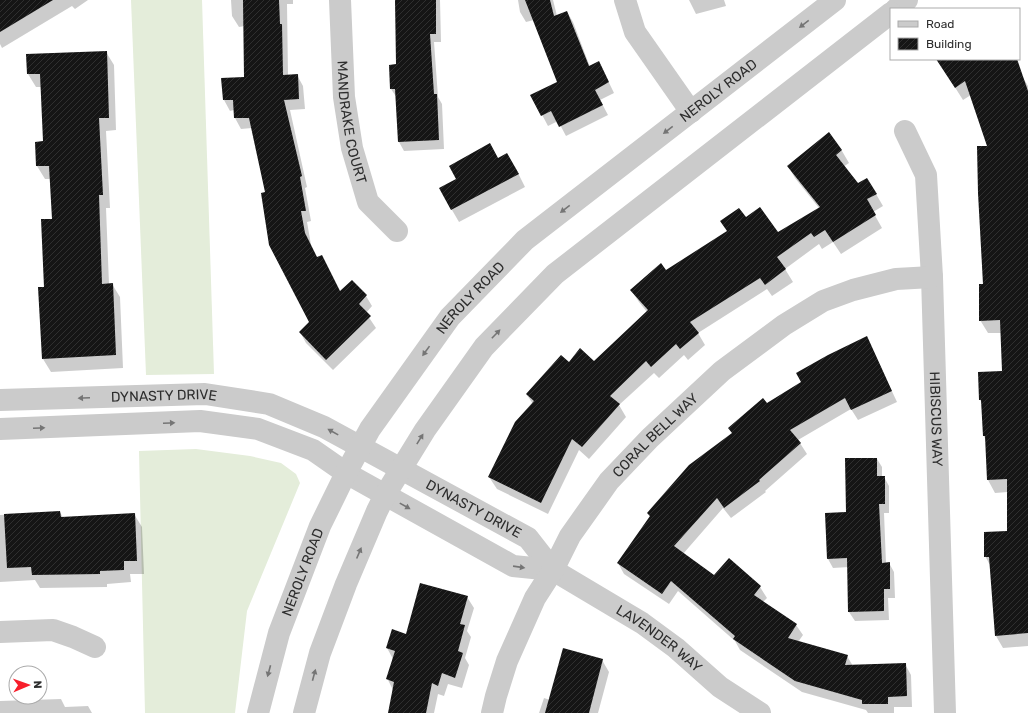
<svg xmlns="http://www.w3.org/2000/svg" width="1028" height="713" font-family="Rubik,sans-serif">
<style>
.grass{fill:#e4edda}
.shadow{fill:#0003}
.building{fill:url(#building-hatch)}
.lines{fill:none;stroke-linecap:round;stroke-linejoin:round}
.minor{stroke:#cbcbcb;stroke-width:22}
.tertiary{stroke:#cbcbcb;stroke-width:22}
.oneway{fill:#757575}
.labels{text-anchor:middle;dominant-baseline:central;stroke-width:4;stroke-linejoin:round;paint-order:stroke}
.street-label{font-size:14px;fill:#2e2e2e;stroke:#fff}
</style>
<defs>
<pattern id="building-hatch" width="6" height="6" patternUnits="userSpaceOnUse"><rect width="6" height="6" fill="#151515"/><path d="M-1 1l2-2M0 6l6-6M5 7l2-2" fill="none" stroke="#2f2f2f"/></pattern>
</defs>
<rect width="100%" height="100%" fill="#fff"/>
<g class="grass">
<polygon points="131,0 202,0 214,374 146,375"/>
<polygon points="196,449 250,456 281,463 296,474 300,483 247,611 235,713 145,713 139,451"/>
</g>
<g class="shadow">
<polygon points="0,0 88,0 75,9 72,6 2,48 0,44"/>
<polygon points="231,0 293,0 293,4 287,4 288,75 297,75 303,86 305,109 290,110 307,187 305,188 311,221 307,222 311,245 317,258 340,292 366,296 372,306 366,313 376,328 333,370 306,343 300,332 310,322 266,193 252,128 241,129 235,118 234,110 230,111 224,100 246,78 245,26 239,27 232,16"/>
<polygon points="396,0 440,0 441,42 434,42 438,97 442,104 444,149 404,151 399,142 397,98 391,89 390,66 397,65"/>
<polygon points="518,0 553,0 557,16 567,12 573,22 590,67 599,62 614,93 600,100 608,115 566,136 558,121 548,126 532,96 558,83 534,20 526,22 520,12"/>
<polygon points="689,0 724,0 726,6 696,14"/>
<polygon points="106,52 114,65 116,130 106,131 110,208 106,208 109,284 112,284 120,297 123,368 51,372 43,359 45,288 53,220 51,179 45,179 37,166 44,142 42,87 36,87 28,74 27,55"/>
<polygon points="937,59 1002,59 1022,76 1028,86 1028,646 1003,648 996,636 991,567 985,556 1008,532 1008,492 995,493 988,480 986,441 984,436 982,403 980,400 1003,372 1002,333 988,333 980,320 984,285 989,147 971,95 963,100"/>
<polygon points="828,134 842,151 849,163 843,167 858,185 876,194 883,206 873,212 882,228 841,254 833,242 822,249 819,244 785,269 793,282 772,296 767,289 698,333 705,345 688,360 684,355 659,378 654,373 619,405 626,417 589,459 579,450 548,514 497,489 489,477 533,404 527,395 569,363 594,362 647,312 639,302 631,290 666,271 728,232 745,218 778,234 819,208 795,178 788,166"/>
<polygon points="498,159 515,167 525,187 459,222 452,210 457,179"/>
<polygon points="867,338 897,402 858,420 851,409 798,440 807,454 765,491 766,492 731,518 723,508 683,554 715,576 729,560 760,587 767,598 763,602 796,625 803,635 798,642 847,656 853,666 905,664 911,675 912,707 894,707 894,713 868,713 866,710 802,692 740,650 735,641 678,591 669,604 624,574 618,563 650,517 648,513 733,434 767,404 803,383"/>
<polygon points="877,459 882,467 882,477 884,477 889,486 889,513 884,513 886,563 889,563 894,572 895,598 888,598 889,620 855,621 849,612 849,567 833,568 828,559 847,513"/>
<polygon points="60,512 63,518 134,514 142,527 144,574 130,574 131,582 107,584 107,587 40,588 35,580 0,582 0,515"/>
<polygon points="467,597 474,608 467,631 471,637 465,658 469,665 462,688 448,684 444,696 438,694 434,713 389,713 393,690 387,678 393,659 387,648"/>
<polygon points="602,660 609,672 598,713 539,713 544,698 550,700"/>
<polygon points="61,699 65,707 88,706 92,713 0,713 0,701"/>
</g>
<g class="building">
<polygon points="0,0 53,0 0,32"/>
<polygon points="243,0 279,0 280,24 282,24 283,75 298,74 299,99 284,100 302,176 300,177 306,211 301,211 305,233 317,257 322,255 340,291 352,280 367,295 359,304 371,316 326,360 299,332 309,322 269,245 261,193 265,192 249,118 234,118 233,100 223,100 221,78 244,77"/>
<polygon points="395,0 436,0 436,34 430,34 434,94 437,94 439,140 398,142 395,89 390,89 389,65 396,64"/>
<polygon points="525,0 550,0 554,16 567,11 589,66 599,61 609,82 595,90 603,105 559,127 551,111 541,116 530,95 557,82"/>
<polygon points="107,51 109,118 99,118 103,195 99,195 102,284 113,283 116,355 42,359 38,287 44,287 41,219 52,219 49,166 36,166 35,142 43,141 40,74 27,74 26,54"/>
<polygon points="936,59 1017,59 1028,91 1028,633 995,636 989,557 984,557 984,532 1007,531 1007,479 987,480 985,436 983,436 981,400 979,400 978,372 1002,371 1000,320 979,321 979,284 983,284 978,193 977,146 987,146 965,81 955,88"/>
<polygon points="829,132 842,150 836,155 858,183 867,178 877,194 867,199 876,215 833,242 825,230 814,237 811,233 777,257 786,269 765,285 760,278 690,322 699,333 680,349 676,344 651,367 646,361 610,396 620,404 582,447 572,439 541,503 488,477 515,422 534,401 526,394 561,355 569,362 580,348 594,361 648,310 630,290 661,263 666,270 727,231 720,221 739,208 746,217 760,207 778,232 820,207 787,166"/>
<polygon points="490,143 498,158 507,153 519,174 451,210 439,188 456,179 449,166"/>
<polygon points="867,336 892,391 851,410 845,398 790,430 801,443 759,480 760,481 724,508 717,498 674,546 714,575 729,558 761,586 754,595 797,624 788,638 848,655 845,665 906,663 907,696 888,697 888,704 862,704 862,700 795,681 733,639 735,636 671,581 662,594 617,563 650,516 647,513 689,465 732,433 728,428 763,398 767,403 801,382 796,373 828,355"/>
<polygon points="845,458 877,458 877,476 885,476 885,504 879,504 882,563 890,562 890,589 884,589 884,611 848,612 847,558 827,559 825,513 846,512"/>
<polygon points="60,511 61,517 135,513 137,561 124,561 124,570 100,571 100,574 32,575 31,567 7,568 4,514"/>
<polygon points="420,583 468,596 460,624 465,625 458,651 463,653 455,678 442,673 438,686 432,683 426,713 388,713 394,682 386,679 395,651 386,648 392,629 406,634"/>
<polygon points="563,648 603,659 589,713 545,713"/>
</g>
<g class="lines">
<g class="minor">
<path id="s1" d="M340 0 344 97 352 148 368 202 397 231"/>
<polyline points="625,0 635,32 691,112"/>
<path id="s2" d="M905 131 926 175 932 277 945 713"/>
<path id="s3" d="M0 400 205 394 269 404 324 427 528 538 553 570 642 623 676 648 720 687 760 713"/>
<polyline points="0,429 200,421 258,429 313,450 346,473 513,566 553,570"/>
<polyline points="0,632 53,630 73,637 95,647"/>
<path id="s4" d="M492 713 496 696 507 661 535 598 553 570 570 536 609 481 650 438 722 371 784 325 823 301 853 290 896 279 932 277"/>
</g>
<g class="tertiary">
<polyline points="896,9 907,0"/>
<path id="s5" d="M258 713 279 633 320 526 346 473 370 429 450 317 525 240 835 0"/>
<polyline points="304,713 320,653 346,584 377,511 385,495 425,430 484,347 555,274 891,13"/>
</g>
</g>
<defs><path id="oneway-solid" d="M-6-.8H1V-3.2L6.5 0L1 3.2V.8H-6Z"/></defs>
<g class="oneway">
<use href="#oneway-solid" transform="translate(804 24) rotate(142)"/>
<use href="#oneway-solid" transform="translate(668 130) rotate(142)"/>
<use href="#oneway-solid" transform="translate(565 209) rotate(142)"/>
<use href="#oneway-solid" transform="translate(496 334) rotate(-46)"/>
<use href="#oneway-solid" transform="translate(426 351) rotate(126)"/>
<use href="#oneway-solid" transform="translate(84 398) rotate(178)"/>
<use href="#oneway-solid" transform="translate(169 423) rotate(-2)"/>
<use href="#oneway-solid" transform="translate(39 428) rotate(-2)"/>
<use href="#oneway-solid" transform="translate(333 432) rotate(-151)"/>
<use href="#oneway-solid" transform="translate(420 439) rotate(-58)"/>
<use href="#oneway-solid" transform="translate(405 506) rotate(29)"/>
<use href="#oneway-solid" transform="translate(359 553) rotate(-67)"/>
<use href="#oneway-solid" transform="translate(519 567) rotate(8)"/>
<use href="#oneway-solid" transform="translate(269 671) rotate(105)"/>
<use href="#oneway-solid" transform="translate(314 675) rotate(-75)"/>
</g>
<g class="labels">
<g class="street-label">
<text stroke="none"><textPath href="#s5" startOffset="796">NEROLY ROAD</textPath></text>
<text stroke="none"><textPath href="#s1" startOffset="123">MANDRAKE COURT</textPath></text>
<text stroke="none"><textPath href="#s5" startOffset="472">NEROLY ROAD</textPath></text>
<text stroke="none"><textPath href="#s3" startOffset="164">DYNASTY DRIVE</textPath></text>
<text stroke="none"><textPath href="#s2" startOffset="293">HIBISCUS WAY</textPath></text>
<text stroke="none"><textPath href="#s4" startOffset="327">CORAL BELL WAY</textPath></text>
<text stroke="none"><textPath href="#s3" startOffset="500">DYNASTY DRIVE</textPath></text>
<text stroke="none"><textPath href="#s5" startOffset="148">NEROLY ROAD</textPath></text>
<text stroke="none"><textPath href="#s3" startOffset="729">LAVENDER WAY</textPath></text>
</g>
</g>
<rect x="890" y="8" width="130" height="52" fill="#ffffff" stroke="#ababab"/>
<rect x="898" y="21" width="20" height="6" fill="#cbcbcb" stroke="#ababab"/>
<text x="926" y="28" font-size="12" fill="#2e2e2e">Road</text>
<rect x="898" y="38" width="20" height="12" fill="url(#building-hatch)" stroke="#ababab"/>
<text x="926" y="48" font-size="12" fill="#2e2e2e">Building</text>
<g transform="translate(28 685) rotate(88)"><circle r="19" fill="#ffffff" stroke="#ababab"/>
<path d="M0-3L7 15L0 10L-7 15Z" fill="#f71e2b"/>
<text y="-6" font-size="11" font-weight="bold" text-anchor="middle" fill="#2e2e2e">N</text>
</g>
</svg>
